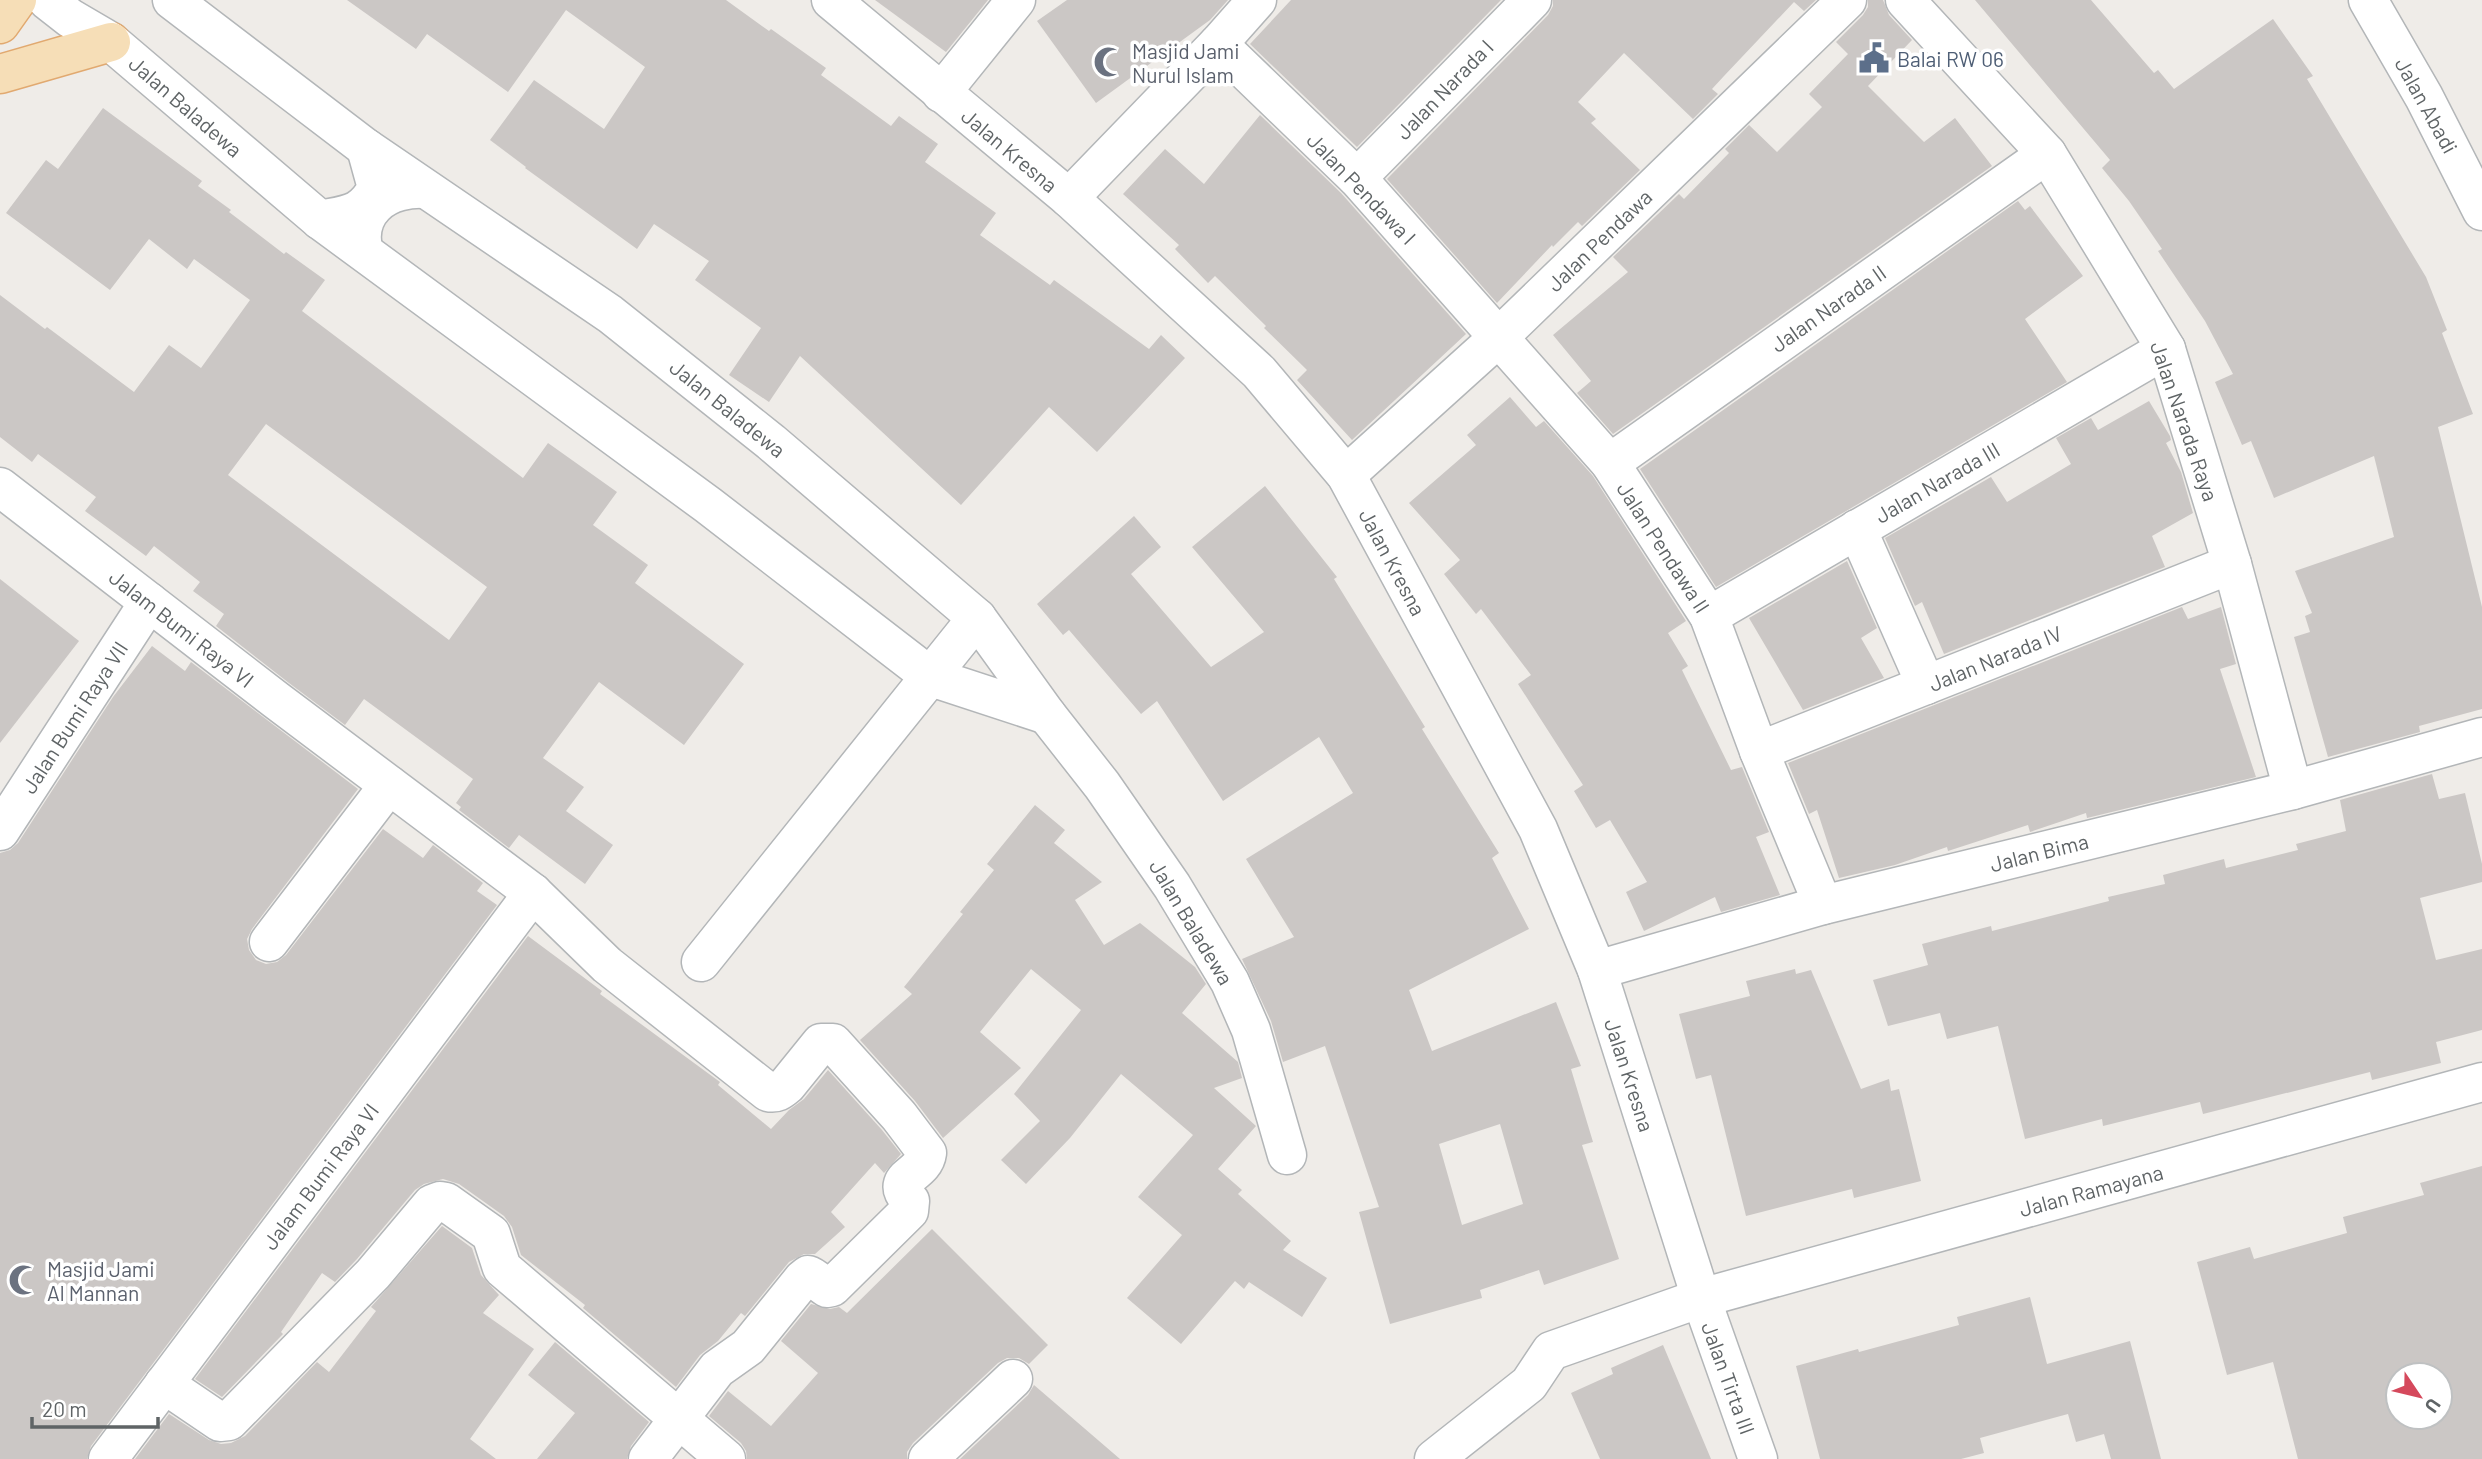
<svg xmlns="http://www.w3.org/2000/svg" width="2482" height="1459" font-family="Barlow,sans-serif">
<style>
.building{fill:#cbc7c5;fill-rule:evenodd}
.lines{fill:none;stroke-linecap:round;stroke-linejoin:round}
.lane-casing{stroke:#b3b6b8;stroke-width:24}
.street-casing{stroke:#b3b6b8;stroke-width:41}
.primary-casing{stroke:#e1a970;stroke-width:41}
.lane{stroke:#fff;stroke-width:21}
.street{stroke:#fff;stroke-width:38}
.primary{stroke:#f6deb7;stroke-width:38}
.labels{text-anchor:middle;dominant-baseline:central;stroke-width:7;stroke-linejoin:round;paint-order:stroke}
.worship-label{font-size:21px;fill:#5b616d;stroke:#fff;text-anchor:start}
.service-label{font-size:21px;fill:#4e5e75;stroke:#fff;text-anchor:start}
.street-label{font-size:21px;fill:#5f6466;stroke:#fff}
</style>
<rect width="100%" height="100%" fill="#efece8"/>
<g class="building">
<polygon points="347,0 726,0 769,31 771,29 826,68 821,75 891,126 899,116 938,144 925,162 996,213 980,235 1050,285 1054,280 1149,349 1161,335 1185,358 1097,452 1049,407 961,505 800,356 769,402 729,375 761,328 695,280 709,261 654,224 637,249 525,168 526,167 490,140 534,80 604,129 645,67 566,10 508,92 427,34 416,49"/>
<polygon points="875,0 988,0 946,52"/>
<polygon points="1067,0 1228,0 1210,20 1096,103 1037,21"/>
<polygon points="1291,0 1501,0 1357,147 1250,44"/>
<polygon points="1553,0 1816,0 1804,11 1794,2 1724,76 1712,89 1718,94 1693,119 1624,53 1578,102 1596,119 1591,123 1640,170 1582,226 1578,222 1553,247 1552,245 1497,303 1387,179 1548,15 1553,6"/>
<polygon points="1868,0 1883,0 1889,15 1912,40 1868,86 1924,142 1955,118 1992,166 1613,434 1577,393 1591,381 1553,335 1628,272 1613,257 1679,194 1684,199 1729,153 1725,149 1749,125 1777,152 1822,107 1809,94 1848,54 1836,42 1863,15 1868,7"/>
<polygon points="1975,0 2091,0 2154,73 2158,70 2174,89 2273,19 2313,76 2307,79 2426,277 2447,330 2442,333 2473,414 2438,427 2482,607 2482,709 2419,726 2420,732 2328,757 2294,637 2310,632 2305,616 2312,613 2295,571 2394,537 2374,456 2274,498 2251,441 2242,445 2215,382 2233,374 2205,321 2158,251 2162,249 2129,201 2102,168 2110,160"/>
<path d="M103 108 202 181 198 186 231 210 229 212 284 254 286 252 325 280 302 311 523 478 548 443 617 492 593 525 648 565 635 583 744 664 684 745 599 682 543 758 584 787 566 811 613 845 585 884 519 835 509 848 459 810 461 807 456 803 473 779 364 699 345 725 289 683 216 626 224 614 193 591 200 582 154 546 146 556 85 511 96 497 38 454 32 462 0 437V295L45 329 47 327 134 392 169 345 201 368 250 300 194 259 187 269 149 239 110 290 6 213 46 160 58 169ZM266 424 487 587 449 640 228 475Z"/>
<polygon points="1260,115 1341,193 1466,334 1352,440 1297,380 1307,370 1264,328 1266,326 1215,276 1208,283 1175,249 1179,245 1123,194 1165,149 1204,184"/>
<polygon points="2018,201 2025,210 2030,206 2083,276 2025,319 2067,382 1716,587 1640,469"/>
<polygon points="1510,397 1536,427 1544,421 1593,476 1686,621 1668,633 1688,666 1682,670 1731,770 1742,767 1769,832 1756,837 1780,895 1721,912 1715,897 1644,931 1626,892 1647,882 1610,820 1596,828 1574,791 1583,785 1518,684 1531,675 1481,609 1476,614 1444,574 1460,560 1409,503 1476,445 1467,435"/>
<polygon points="2149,401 2170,436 2171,440 2166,443 2181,472 2193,513 2152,536 2165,567 1944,654 1922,602 1915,606 1885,538 1991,477 2007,502 2071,464 2056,438 2091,418 2098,430"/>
<path d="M1265 486 1337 577 1334 579 1425 727 1422 729 1499 853 1492 858 1529 929 1409 990 1432 1051 1556 1002 1581 1066 1571 1069 1593 1142 1582 1145 1619 1259 1544 1285 1539 1270 1480 1290 1482 1298 1390 1324 1359 1212 1379 1207 1325 1046 1283 1062 1271 1021 1242 959 1294 937 1246 859 1353 793 1319 737 1223 801 1157 701 1141 714 1069 630 1063 635 1037 604 1134 516 1161 547 1131 574 1211 667 1264 632 1192 547ZM1500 1124 1523 1204 1462 1225 1439 1144Z"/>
<polygon points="1847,561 1877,628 1861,638 1884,678 1803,710 1749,618"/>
<polygon points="0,579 79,641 0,743"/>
<polygon points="2182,607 2188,619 2221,607 2236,664 2220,669 2256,777 2087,818 2086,813 2030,832 2028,825 1948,851 1947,847 1895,865 1839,878 1817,810 1809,814 1788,763"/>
<polygon points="152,646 185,671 191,662 358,789 252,929 247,939 249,950 256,960 266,964 277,962 286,955 383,829 423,858 433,845 483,883 477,891 497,905 91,1446 87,1459 0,1459 0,853 10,850 18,843 113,697"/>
<polygon points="2432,774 2439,799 2465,793 2482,864 2482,882 2420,898 2436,960 2482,949 2482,1030 2436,1042 2441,1063 2372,1080 2370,1072 2203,1114 2200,1102 2103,1126 2102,1119 2025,1139 1998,1026 1947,1039 1940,1013 1888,1026 1873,980 1928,965 1922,944 1991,926 1992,931 2109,901 2108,897 2165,884 2163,875 2224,859 2226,868 2298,850 2296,844 2346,831 2340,800"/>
<polygon points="1035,805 1065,830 1054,843 1102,882 1075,900 1104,945 1140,923 1195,967 1206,984 1182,1013 1238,1062 1242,1078 1214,1088 1256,1126 1218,1169 1242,1190 1238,1194 1291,1241 1283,1250 1327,1278 1302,1317 1249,1282 1244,1289 1235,1281 1181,1344 1127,1298 1182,1235 1138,1197 1193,1135 1121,1074 1070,1138 1026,1184 1001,1160 1040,1121 1014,1094 1081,1010 1031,969 980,1032 1021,1068 943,1138 915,1101 860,1040 912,994 904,987 963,914 960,912 994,870 987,864"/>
<polygon points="528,936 602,991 600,994 720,1082 718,1085 771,1129 789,1110 804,1099 828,1070 882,1130 901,1154 884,1173 875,1163 831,1212 845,1227 815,1254 804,1254 789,1262 745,1316 741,1313 718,1341 700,1355 676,1387 583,1308 585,1305 521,1255 512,1227 504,1216 459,1184 443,1179 424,1184 415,1190 357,1259 335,1282 322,1273 281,1332 283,1334 222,1397 195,1379"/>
<polygon points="1795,969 1796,974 1811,970 1861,1089 1889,1079 1891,1091 1899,1089 1921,1181 1854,1198 1852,1189 1746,1216 1711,1075 1696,1079 1679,1014 1750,996 1746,981"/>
<path d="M2482 1166V1459H2298L2273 1362 2227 1375 2197 1262 2250 1247 2254 1259 2347 1233 2343 1217 2424 1195 2420 1183ZM2398 1375H2440V1417H2398Z"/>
<polygon points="442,1226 472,1248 481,1275 499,1295 483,1313 534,1349 470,1439 496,1459 135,1459 169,1414 209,1440 221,1444 231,1443 245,1436 317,1362 329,1372 376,1311 371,1307"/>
<polygon points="932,1229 1048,1345 1029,1364 1019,1358 1007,1358 998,1363 913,1443 907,1452 907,1459 747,1459 746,1451 741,1443 709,1416 728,1391 771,1426 818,1373 781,1341 811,1304 830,1309 839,1307 847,1313"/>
<polygon points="2030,1297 2047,1364 2130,1341 2161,1459 2111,1459 2104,1434 2076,1442 2068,1414 1980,1438 1984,1453 1961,1459 1820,1459 1796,1366 1858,1349 1859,1352 1959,1325 1957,1317"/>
<polygon points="555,1342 649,1422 631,1446 627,1459 537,1459 575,1413 528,1375"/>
<polygon points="1663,1345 1711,1459 1600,1459 1571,1393 1613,1374 1611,1368"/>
<polygon points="1034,1385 1120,1459 960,1459 1028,1395"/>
</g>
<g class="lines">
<g class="lane-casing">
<path id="lane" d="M376 261C357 218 389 193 431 198"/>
</g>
<g class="street-casing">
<g id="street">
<polyline points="47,0 70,18 111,42 320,220 708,505 931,677 1047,715"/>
<polyline points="172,0 366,148 610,314 771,442 977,618 1047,715 1102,785 1172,886 1230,982 1251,1030 1287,1155"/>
<polyline points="831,0 1069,198 1259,372 1346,475 1538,829 1597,970 1701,1298 1758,1459"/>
<polyline points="1905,0 2047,154 2166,349 2232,564 2293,790"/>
<polyline points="2368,0 2424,97 2482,211"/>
<polyline points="1218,44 1357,178 1610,463 1709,616 1759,751 1823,905"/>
<polyline points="941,93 1016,0"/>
<polyline points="1357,178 1532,0"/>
<polyline points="1069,198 1218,44 1257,0"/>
<path d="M320 220C349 214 362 215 377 188L366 148"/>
<polyline points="1610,463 2047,154"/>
<polyline points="1346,475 1499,337 1847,0"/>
<path d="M0 487 276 700 533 893 607 965 768 1092C776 1094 780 1091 787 1085L821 1043H833L899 1116 927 1153C924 1176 887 1176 910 1201L909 1211 832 1287 827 1288C820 1284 815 1277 808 1275L803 1279 748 1347 717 1369 648 1459"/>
<polyline points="1857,529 1926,685"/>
<polyline points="1709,616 2166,349"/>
<polyline points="1759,751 2232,564"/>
<polyline points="0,831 149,602"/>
<polyline points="269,942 389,785"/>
<polyline points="701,962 977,618"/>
<polyline points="1597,970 1823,905 2293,790 2482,737"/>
<polyline points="164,1384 220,1422 229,1421 373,1274 432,1204 440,1201 446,1202 491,1234 502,1268 726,1459"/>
<polyline points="108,1459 533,893"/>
<polyline points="928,1459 1013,1379"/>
<polyline points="1434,1459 1529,1384 1551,1351 1701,1298 2482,1082"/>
</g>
</g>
<g class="primary-casing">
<g id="primary">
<polyline points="0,24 17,0"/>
<polyline points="0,74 111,42"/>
</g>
</g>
<use href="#lane" class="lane"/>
<use href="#street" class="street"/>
<use href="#primary" class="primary"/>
</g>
<defs>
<g id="civic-bare" transform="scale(2.415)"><path d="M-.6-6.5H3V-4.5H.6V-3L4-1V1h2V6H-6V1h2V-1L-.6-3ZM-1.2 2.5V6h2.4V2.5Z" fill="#5c6f8a" stroke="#fff" stroke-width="2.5" paint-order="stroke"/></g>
<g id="mosque-bare" transform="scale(2.415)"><path d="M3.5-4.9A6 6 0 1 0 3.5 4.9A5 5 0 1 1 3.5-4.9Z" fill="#6b7280" stroke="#fff" stroke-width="2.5" paint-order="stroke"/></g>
</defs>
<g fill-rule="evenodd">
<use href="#civic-bare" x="1874" y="58"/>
<use href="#mosque-bare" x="1109" y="62"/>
<use href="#mosque-bare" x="24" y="1280"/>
</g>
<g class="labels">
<g class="worship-label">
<text x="1132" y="50">Masjid Jami<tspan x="1132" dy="24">Nurul Islam</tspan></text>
<text x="47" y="1268">Masjid Jami<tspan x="47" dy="24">Al Mannan</tspan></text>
</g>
<g class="service-label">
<text x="1897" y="58">Balai RW 06</text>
</g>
<g class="street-label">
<text transform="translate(1444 89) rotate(-46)">Jalan Narada I</text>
<text transform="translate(2427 105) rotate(61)">Jalan Abadi</text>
<text transform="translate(186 106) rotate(41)">Jalan Baladewa</text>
<text transform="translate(1010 150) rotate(40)">Jalan Kresna</text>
<text transform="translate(1362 188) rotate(46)">Jalan Pendawa I</text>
<text transform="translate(1599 240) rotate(-44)">Jalan Pendawa</text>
<text transform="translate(1828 308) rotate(-35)">Jalan Narada II</text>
<text transform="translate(728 408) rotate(39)">Jalan Baladewa</text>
<text transform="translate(2185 421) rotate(71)">Jalan Narada Raya</text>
<text transform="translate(1937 482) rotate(-30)">Jalan Narada III</text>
<text transform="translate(1664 547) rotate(57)">Jalan Pendawa II</text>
<text transform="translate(1393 562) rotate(62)">Jalan Kresna</text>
<text transform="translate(182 628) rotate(38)">Jalam Bumi Raya VI</text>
<text transform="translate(1995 658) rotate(-22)">Jalan Narada IV</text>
<text transform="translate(74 717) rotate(-57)">Jalan Bumi Raya VII</text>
<text transform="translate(2039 852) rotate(-14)">Jalan Bima</text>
<text transform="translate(1192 922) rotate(59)">Jalan Baladewa</text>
<text transform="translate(1630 1075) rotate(72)">Jalan Kresna</text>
<text transform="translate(320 1176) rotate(-53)">Jalam Bumi Raya VI</text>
<text transform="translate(2091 1190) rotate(-15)">Jalan Ramayana</text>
<text transform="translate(1729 1378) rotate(70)">Jalan Tirta III</text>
</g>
</g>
<g transform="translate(2419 1396) rotate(125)"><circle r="33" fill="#ffffff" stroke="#bfc1c2" stroke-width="2"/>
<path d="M0-5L12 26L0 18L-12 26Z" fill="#d5495c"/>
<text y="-10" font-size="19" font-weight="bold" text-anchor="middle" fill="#5f6466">U</text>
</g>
<path d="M32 1417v10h126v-10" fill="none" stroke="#5f6466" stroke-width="3.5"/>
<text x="42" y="1417" font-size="21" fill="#5f6466" stroke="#ffffff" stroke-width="5" paint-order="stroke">20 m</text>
</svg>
